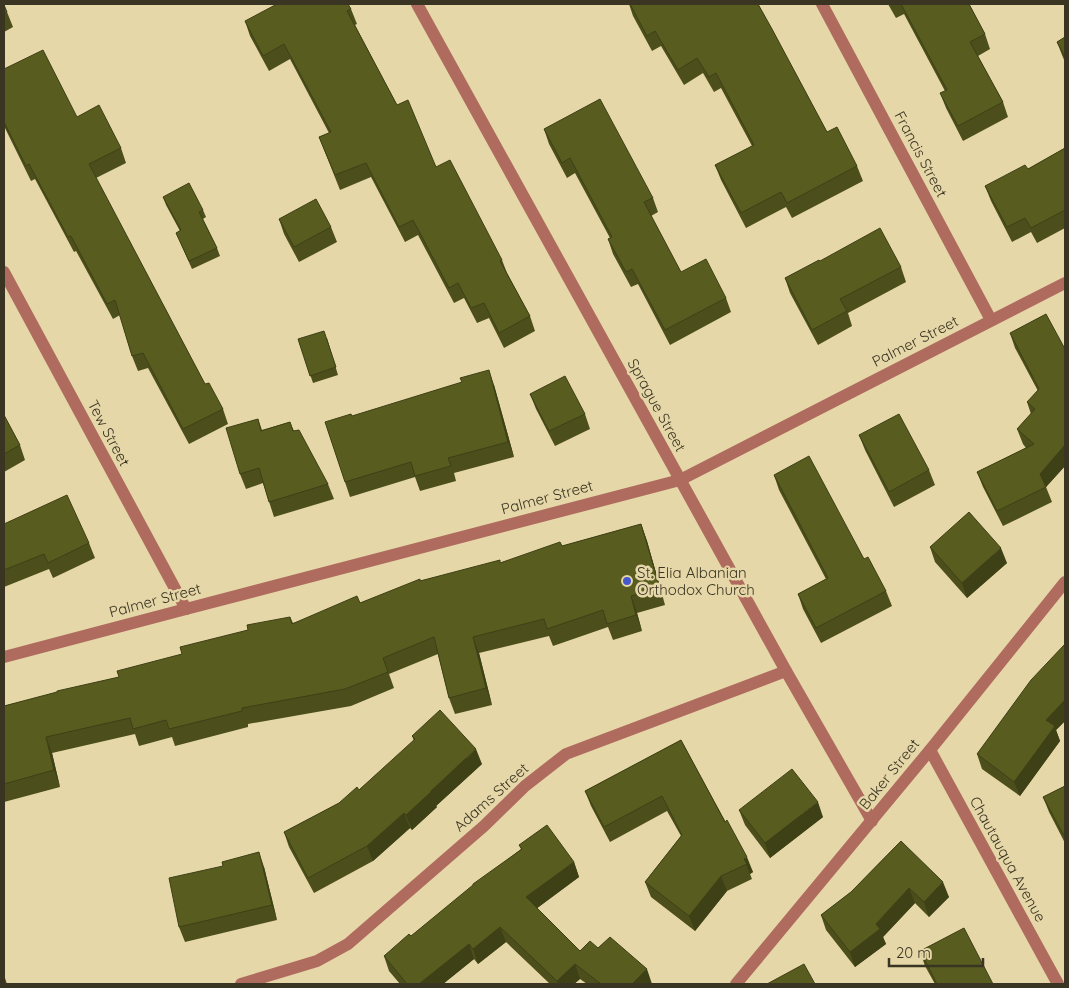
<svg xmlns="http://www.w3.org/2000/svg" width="1069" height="988" font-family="Quicksand,sans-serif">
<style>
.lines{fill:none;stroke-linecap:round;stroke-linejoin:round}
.minor{stroke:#af6c5e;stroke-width:12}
.wall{fill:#4c4f1b}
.shaded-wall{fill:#3e4016}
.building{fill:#585c1f;stroke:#3e4016}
.poi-dot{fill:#4757cc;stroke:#e6d7a9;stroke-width:2}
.labels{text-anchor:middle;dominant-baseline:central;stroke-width:5;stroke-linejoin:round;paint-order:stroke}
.street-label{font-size:15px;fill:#3a3522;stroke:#e6d7a9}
.poi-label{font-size:15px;fill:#3a3522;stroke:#e6d7a9;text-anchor:start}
</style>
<rect width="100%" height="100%" fill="#e6d7a9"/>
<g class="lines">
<g class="minor">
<polyline points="417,4 786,671 872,821"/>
<polyline points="822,4 991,320"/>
<polyline points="4,272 186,609"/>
<polyline points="4,657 186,609 680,480 1065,283"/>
<polyline points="930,750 1058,984"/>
<polyline points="241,984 317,961 348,944 484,826 525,786 566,754 786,671"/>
<polyline points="736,984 930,750 1065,582"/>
</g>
</g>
<g class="wall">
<polygon points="629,4 758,4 827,132 857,166 863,181 792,218 786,207 746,228 721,180 715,165 752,146 721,88 714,92 703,73 684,85 661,46 652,51 633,16"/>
<polygon points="888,4 969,4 985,34 990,49 978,56 1003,102 1008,117 963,141 946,108 940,93 945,91 904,14 896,18"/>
<polygon points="4,5 7,12 13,27 4,32"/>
<polygon points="351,9 357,24 355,25 397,105 436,167 502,260 507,273 530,316 535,331 504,348 489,318 477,323 464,298 454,303 418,235 405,242 371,177 340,190 319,137 329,133 290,59 269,71 250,36 245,21"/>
<polygon points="1065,37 1065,62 1062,55 1057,42"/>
<polygon points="4,69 77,117 121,148 126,163 96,178 205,384 223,409 228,424 189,444 148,368 138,371 132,356 120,315 113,319 76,251 74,252 35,179 31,181 4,126"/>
<polygon points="544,129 653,198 658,212 651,216 681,272 726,298 731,312 670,345 638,284 631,287 613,254 608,239 610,238 575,173 567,178 549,144"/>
<polygon points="1065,148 1065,228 1037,243 1031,232 1012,242 991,201 985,186 1028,169"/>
<polygon points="163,197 203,210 206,217 203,219 217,248 220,256 192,269 176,233 180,231 166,205"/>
<polygon points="279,219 331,227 337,242 299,262 284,234"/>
<polygon points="820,261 901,267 906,282 848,313 852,326 818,345 790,293 785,278"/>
<polygon points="1010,333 1065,348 1065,466 1046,487 1052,502 1003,526 983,487 977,472 1026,448 1023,444 1017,429 1031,414 1027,402 1038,391 1015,348"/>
<polygon points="327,338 338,375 313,383 298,339"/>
<polygon points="494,385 514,457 454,473 456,481 420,491 415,477 350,497 345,482 352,416"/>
<polygon points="530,394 585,414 590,429 555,446 536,409"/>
<polygon points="4,415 20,445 25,460 4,472"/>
<polygon points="258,419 262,430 290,422 294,431 328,484 334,499 274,517 263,483 246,489 240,474"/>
<polygon points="859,435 929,470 935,485 894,507 865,450"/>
<polygon points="774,475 864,559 886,591 892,606 821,643 803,609 798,594 826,579 779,490"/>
<polygon points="4,524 89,543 95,558 53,578 49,569 4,587"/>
<polygon points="641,524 647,541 665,605 637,613 642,631 613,640 608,627 553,646 549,636 479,653 492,705 455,714 449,698 438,654 389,674 394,688 351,706 248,724 248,727 175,746 172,737 139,746 135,734 52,753 60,787 4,802 4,706 119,677 248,630 290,617 293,623 360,603 420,581 501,563"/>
<polygon points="930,547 1007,563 967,598 935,562"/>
<polygon points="1065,644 1065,721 1056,730 1060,741 1020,796 982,769 977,754"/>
<polygon points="412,736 482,764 436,806 437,807 412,830 410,828 373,861 314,893 289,847 284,832 339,803 359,790 414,741"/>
<polygon points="681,740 753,872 750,874 752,879 727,891 695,931 651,897 645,882 681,836 667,811 610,842 591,806 585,791"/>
<polygon points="1065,786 1065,843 1049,812 1043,797"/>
<polygon points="739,810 823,817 770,858 745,825"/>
<polygon points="901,841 949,897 929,917 915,903 883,937 886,944 855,967 826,930 821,915 851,892"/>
<polygon points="519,845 574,862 579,877 537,908 580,951 598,948 652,984 587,984 580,979 574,984 550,984 506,942 478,964 474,959 443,984 400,984 389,971 384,956 411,936 521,849"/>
<polygon points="264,867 277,920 185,942 179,927"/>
<polygon points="920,951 993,984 935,984 925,966"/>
<polygon points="4,975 7,984 4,984"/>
</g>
<g class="shaded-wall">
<polygon points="489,370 494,385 514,457 508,442"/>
<polygon points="1065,445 1065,466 1046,487 1040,474"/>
<polygon points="641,524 647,541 665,605 660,588"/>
<polygon points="1001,548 1007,563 967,598 962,583"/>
<polygon points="631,596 637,613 642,631 636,615"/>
<polygon points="473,637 479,653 492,705 486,688"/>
<polygon points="1065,700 1065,721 1056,730 1060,741 1020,796 1014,782 1046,720"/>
<polygon points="46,737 52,753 60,787 54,770"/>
<polygon points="476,749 482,764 436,806 437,807 412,830 406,815"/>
<polygon points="818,802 823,817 770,858 765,843"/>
<polygon points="404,813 410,828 373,861 367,846"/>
<polygon points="259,852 264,867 277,920 272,905"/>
<polygon points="747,857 753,872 750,874 744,859"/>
<polygon points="574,862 579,877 532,912 526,897"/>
<polygon points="721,876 727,891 695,931 689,916"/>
<polygon points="943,882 949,897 929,917 924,902"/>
<polygon points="909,888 915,903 883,937 886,944 855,967 850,952"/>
<polygon points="500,927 506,942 478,964 473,949"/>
<polygon points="469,944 474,959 443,984 419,984"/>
<polygon points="575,964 580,979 574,984 558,984 557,981"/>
<polygon points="647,969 652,984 632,984"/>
</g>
<g class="building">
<polygon points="277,4 348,4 351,9 347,11 397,105 408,100 436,167 450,160 502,260 500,261 530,316 499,333 484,303 471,308 458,283 449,288 413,220 399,227 366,163 335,175 319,137 331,132 284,44 263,56 245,21"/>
<polygon points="630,4 758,4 772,29 827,132 837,127 857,166 787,203 781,192 741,213 715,165 754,145 716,73 709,77 697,58 678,70 655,31 647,36"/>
<polygon points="901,4 969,4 985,34 970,42 1003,102 958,126 940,93 947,90"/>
<polygon points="4,5 7,12 4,14"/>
<polygon points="1065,37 1065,57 1057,42"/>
<polygon points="43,50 77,117 99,105 121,148 89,164 205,384 209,383 223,409 183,429 143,353 132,356 115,300 107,304 71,236 68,237 29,164 26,166 4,122 4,69"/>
<polygon points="600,99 653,198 644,202 681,272 706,259 726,298 665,330 632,269 626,272 608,239 612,237 570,158 562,163 544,129"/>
<polygon points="1065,148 1065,210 1031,228 1025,218 1007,227 985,186 1025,165 1028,169"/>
<polygon points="189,183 203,210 199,212 217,248 189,261 176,233 181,230 163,197"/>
<polygon points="316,199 331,227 294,247 279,219"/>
<polygon points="880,228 901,267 840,299 847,311 812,330 785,278 819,260 820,261"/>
<polygon points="1046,314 1065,349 1065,348 1065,445 1040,474 1046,487 997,511 977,472 1034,444 1017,429 1035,409 1027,402 1039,389 1010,333"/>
<polygon points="324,331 336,367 310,376 298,339"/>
<polygon points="489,370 508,442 448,458 451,466 415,476 411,462 345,482 325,422 351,414 352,416 462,382 460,378"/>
<polygon points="565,376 585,414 549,431 530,394"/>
<polygon points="899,414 929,470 889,492 859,435"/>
<polygon points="4,415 20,445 4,454"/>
<polygon points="258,419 261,431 290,422 293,431 299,430 328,484 269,502 259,468 240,474 226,428"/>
<polygon points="809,456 864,559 868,557 886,591 816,628 798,594 828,578 774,475"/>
<polygon points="67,495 89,543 48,563 44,554 4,570 4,524"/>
<polygon points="969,512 1001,548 962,583 930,547"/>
<polygon points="641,524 660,588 631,596 636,615 607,624 603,610 547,629 544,619 473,637 486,688 449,698 434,637 383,658 388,672 345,689 242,708 242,711 169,729 166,720 133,729 130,718 46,737 54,770 4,784 4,706 57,692 57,691 119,677 117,671 182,654 180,647 248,630 247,625 290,617 292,624 357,596 360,603 420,579 420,581 500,560 500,563 560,542 562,546"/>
<polygon points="1065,644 1065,700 1046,720 1055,726 1014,782 977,754 1031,680"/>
<polygon points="440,710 476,749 431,791 431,792 406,815 404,813 367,846 308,878 284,832 339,803 357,787 359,790 415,739 412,736"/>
<polygon points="681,740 725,822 727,820 747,857 744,859 747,864 721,876 689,916 645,882 682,835 662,796 604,827 585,791"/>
<polygon points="792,769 818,802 765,843 739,810"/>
<polygon points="1065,786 1065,832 1063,834 1043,797"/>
<polygon points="547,825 574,862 526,897 580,951 590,941 598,948 610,937 647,969 632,984 601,984 575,964 557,981 500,927 473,949 469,944 419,984 407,984 384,956 409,934 411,936 473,885 473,884 522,849 519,845"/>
<polygon points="901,841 943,882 924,902 909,888 876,924 880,929 850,952 821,915 851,892"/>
<polygon points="259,852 272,905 179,927 169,878 223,866 222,862"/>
<polygon points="964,928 993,984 937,984 920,951"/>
<polygon points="804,964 815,984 767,984"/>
</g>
<circle class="poi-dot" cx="627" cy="581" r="5"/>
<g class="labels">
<g class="street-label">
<text transform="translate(921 154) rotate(62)">Francis Street</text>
<text transform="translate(915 341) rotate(-27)">Palmer Street</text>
<text transform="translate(657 405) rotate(61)">Sprague Street</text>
<text transform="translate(109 433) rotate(62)">Tew Street</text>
<text transform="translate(547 497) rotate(-15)">Palmer Street</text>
<text transform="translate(155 600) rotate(-15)">Palmer Street</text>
<text transform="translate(889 774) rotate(-51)">Baker Street</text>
<text transform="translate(491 797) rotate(-42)">Adams Street</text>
<text transform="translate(1008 859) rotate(61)">Chautauqua Avenue</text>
</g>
<g class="poi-label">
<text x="637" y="572">St. Elia Albanian<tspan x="637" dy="17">Orthodox Church</tspan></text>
</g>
</g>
<rect width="1069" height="988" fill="none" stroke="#3a3522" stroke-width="10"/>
<path d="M889 958v8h94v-8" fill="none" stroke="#3a3522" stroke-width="2.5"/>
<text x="896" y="958" font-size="15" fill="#3a3522" stroke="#e6d7a9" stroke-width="4" paint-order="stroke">20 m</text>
</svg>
